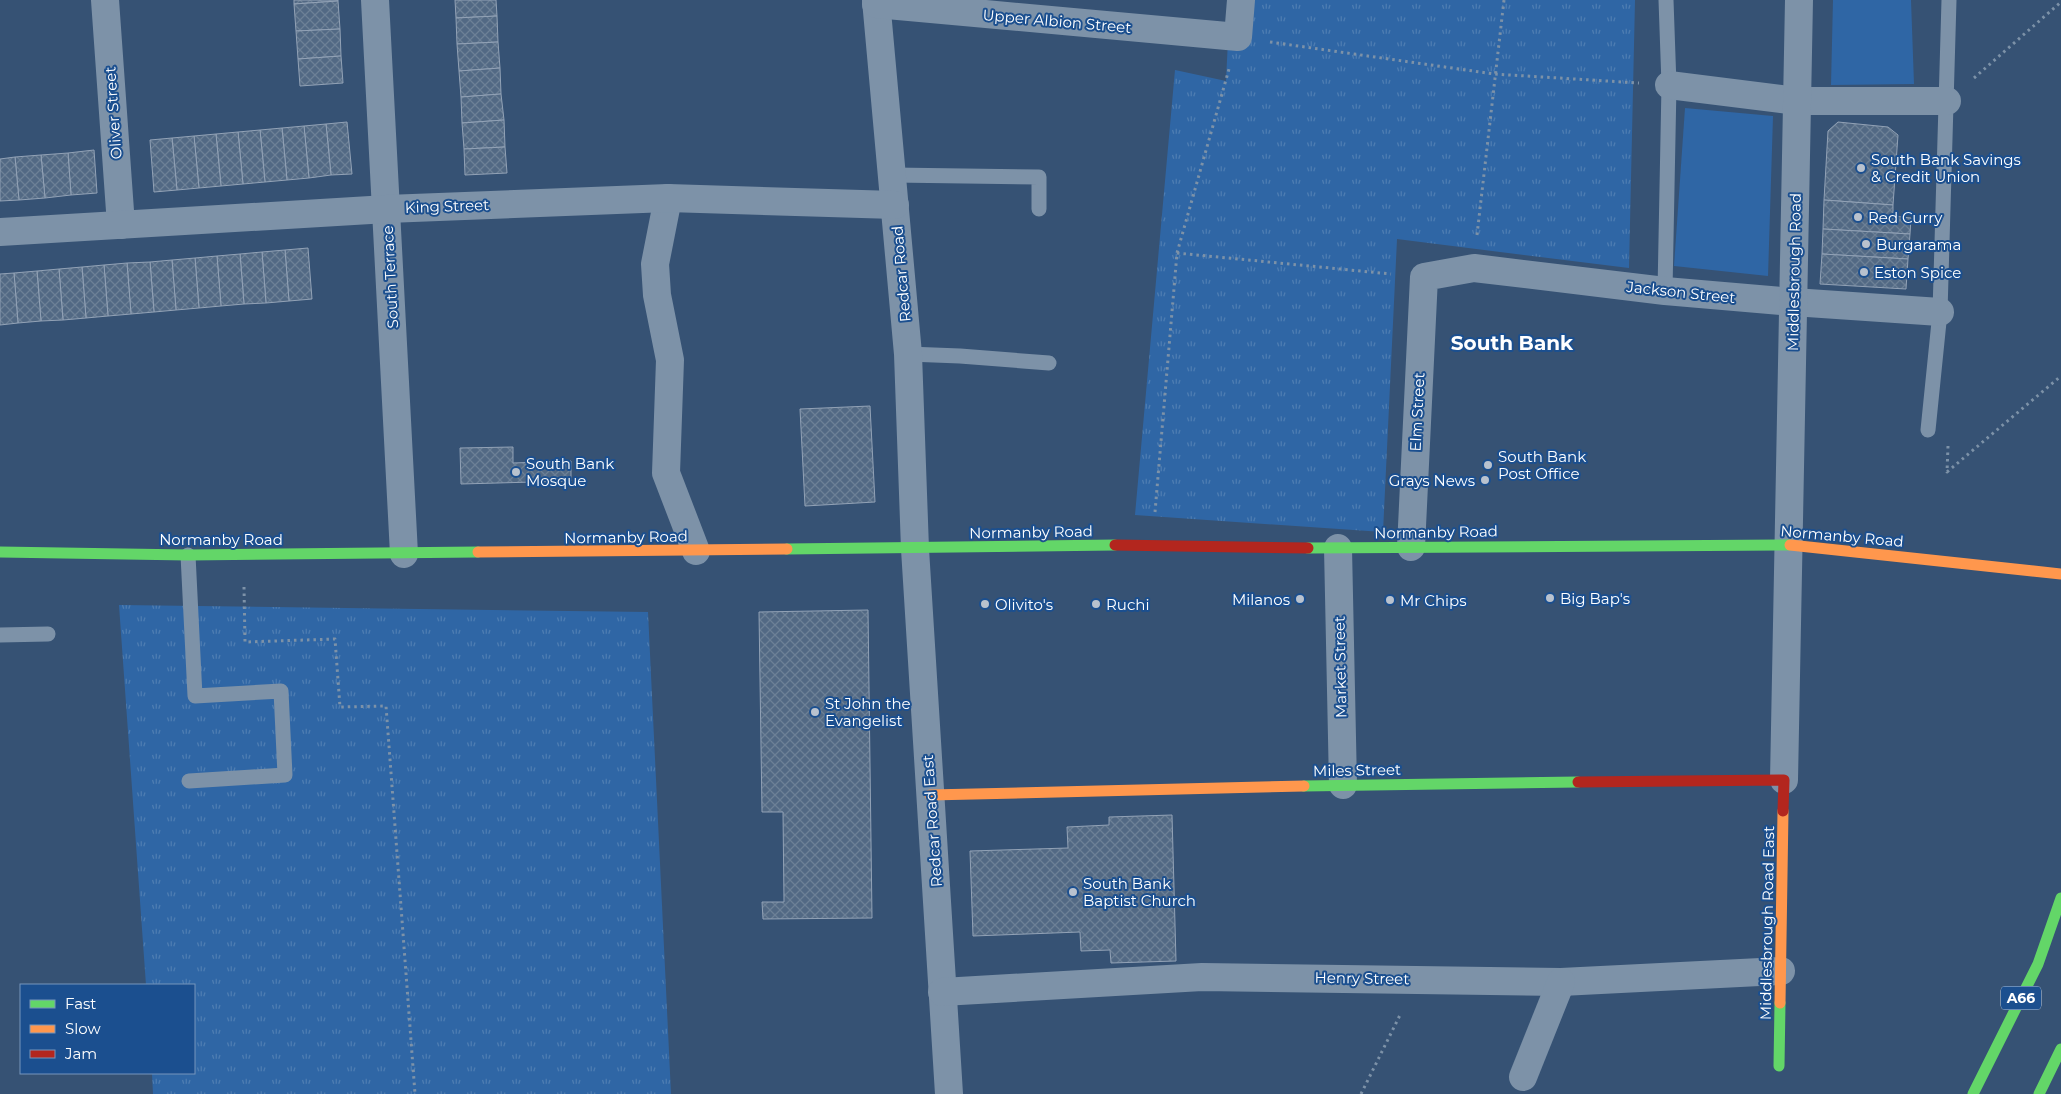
<svg xmlns="http://www.w3.org/2000/svg" width="2061" height="1094" font-family="Montserrat,sans-serif">
<style>
.grass{fill:#2f66a5}
.park{fill:url(#park-tufts)}
.building{fill:url(#building-cross-hatch);stroke:#92a2b6}
.lines{fill:none;stroke-linecap:round;stroke-linejoin:round}
.path{stroke:#7d92a8;stroke-width:3;stroke-dasharray:2.5 4;stroke-linecap:butt}
.lane{stroke:#7d92a8;stroke-width:15}
.street{stroke:#7d92a8;stroke-width:28}
.fast{stroke:#63d668;stroke-width:11}
.slow{stroke:#ff974d;stroke-width:11}
.jam{stroke:#b3261e;stroke-width:11}
.poi-dot{fill:#b9c2ce;stroke:#1b4f8f;stroke-width:2}
.labels{text-anchor:middle;dominant-baseline:central;stroke-width:4;stroke-linejoin:round;paint-order:stroke}
.shield{fill:#1b4f8f;stroke:#bbcadd;stroke-width:1}
.shield-label{font-size:14px;font-weight:bold;fill:#fff}
.street-label{font-size:15px;fill:#fff;stroke:#1b4f8f}
.poi-label{font-size:15px;fill:#fff;stroke:#1b4f8f;text-anchor:start}
.district-label{font-size:20px;font-weight:bold;fill:#fff;stroke:#1b4f8f}
</style>
<defs>
<pattern id="park-tufts" width="24" height="20" patternUnits="userSpaceOnUse" patternTransform="scale(1.25)"><rect width="24" height="20" fill="#2f66a5"/><path d="M3 7l-1-3M5 7V3M7 7l1-3M15 17l-1-3M17 17v-4M19 17l1-3" fill="none" stroke="#4e7db2"/></pattern>
<pattern id="building-cross-hatch" width="8" height="8" patternUnits="userSpaceOnUse" patternTransform="scale(1.25)"><rect width="8" height="8" fill="#526984"/><path d="M0 0l8 8M0 8l8-8" fill="none" stroke="#6c8096"/></pattern>
</defs>
<rect width="100%" height="100%" fill="#365274"/>
<g class="grass">
<polygon points="1833,0 1911,0 1914,84 1831,85"/>
<polygon points="1685,108 1773,116 1768,276 1674,266"/>
</g>
<g class="park">
<polygon points="1230,0 1635,0 1629,268 1397,239 1383,532 1135,515 1175,70 1226,81"/>
<polygon points="119,605 648,612 671,1094 153,1094 152,1073 194,1073 194,985 146,985"/>
</g>
<g class="building">
<polygon points="294,0 338,0 338,1 294,4"/>
<polygon points="455,0 496,0 497,16 456,18"/>
<polygon points="338,1 340,29 296,31 294,4"/>
<polygon points="497,16 498,42 457,44 456,18"/>
<polygon points="340,29 341,56 298,59 296,31"/>
<polygon points="498,42 500,68 459,71 457,44"/>
<polygon points="341,56 343,83 300,86 298,59"/>
<polygon points="500,68 501,94 461,97 459,71"/>
<polygon points="501,94 504,120 462,123 461,97"/>
<polygon points="504,120 505,147 464,149 462,123"/>
<polygon points="347,122 352,174 331,175 326,124"/>
<polygon points="1838,122 1888,127 1898,135 1893,205 1824,200 1828,131"/>
<polygon points="326,124 331,175 309,178 304,126"/>
<polygon points="304,126 309,178 287,180 282,128"/>
<polygon points="282,128 287,180 265,182 260,130"/>
<polygon points="260,130 265,182 243,184 238,132"/>
<polygon points="238,132 243,184 221,186 216,134"/>
<polygon points="216,134 221,186 199,188 194,136"/>
<polygon points="194,136 199,188 177,190 172,138"/>
<polygon points="172,138 177,190 154,192 150,140"/>
<polygon points="505,147 507,173 465,175 464,149"/>
<polygon points="94,150 97,193 71,195 68,153"/>
<polygon points="68,153 71,195 45,198 41,155"/>
<polygon points="41,155 45,198 19,200 15,157"/>
<polygon points="15,157 19,200 0,201 0,159"/>
<polygon points="1824,200 1893,205 1893,216 1911,218 1910,234 1823,229"/>
<polygon points="1823,229 1910,234 1908,259 1822,254"/>
<polygon points="308,248 312,299 289,301 285,250"/>
<polygon points="285,250 289,301 266,303 262,252"/>
<polygon points="262,252 266,303 244,304 240,254"/>
<polygon points="240,254 244,304 221,306 217,256"/>
<polygon points="1822,254 1908,259 1906,289 1820,284"/>
<polygon points="217,256 221,306 199,308 195,258"/>
<polygon points="195,258 199,308 176,310 172,260"/>
<polygon points="172,260 176,310 154,312 150,262"/>
<polygon points="150,262 154,312 131,314 127,263"/>
<polygon points="127,263 131,314 108,316 104,265"/>
<polygon points="104,265 108,316 86,318 82,267"/>
<polygon points="82,267 86,318 63,320 59,269"/>
<polygon points="59,269 63,320 41,321 37,271"/>
<polygon points="37,271 41,321 18,323 14,273"/>
<polygon points="14,273 18,323 0,325 0,274"/>
<polygon points="870,406 875,502 805,506 800,409"/>
<polygon points="513,447 513,463 571,461 571,481 461,484 460,448"/>
<polygon points="868,610 872,918 763,919 762,902 784,902 783,812 762,812 759,612"/>
<polygon points="1172,815 1176,961 1111,963 1110,950 1081,951 1080,932 973,936 970,851 1068,848 1067,827 1109,825 1109,817"/>
</g>
<g class="lines">
<g class="path">
<polyline points="1270,42 1494,74 1639,83"/>
<polyline points="1974,78 2061,2"/>
<polyline points="1477,235 1504,0"/>
<polyline points="1177,253 1391,274"/>
<polyline points="1948,446 1947,472 2061,376"/>
<polyline points="1155,512 1177,253 1229,69"/>
<polyline points="244,587 245,642 335,639 340,707 386,706 415,1094"/>
<polyline points="1361,1094 1401,1013"/>
</g>
<g class="lane">
<polyline points="893,175 1039,177 1039,209"/>
<polyline points="1665,291 1669,85 1666,0"/>
<polyline points="908,354 960,356 1049,363"/>
<polyline points="1928,430 1940,312 1949,0"/>
<polyline points="188,555 195,696 281,691 285,775 189,781"/>
<polyline points="0,635 48,634"/>
</g>
<g class="street">
<polyline points="105,0 121,225"/>
<polyline points="375,0 404,554"/>
<polyline points="876,0 908,354 915,549 949,1094"/>
<polyline points="876,4 1238,37 1241,0"/>
<polyline points="1669,85 1797,101 1947,101"/>
<polyline points="668,198 655,264 657,295 670,360 666,473 696,551"/>
<polyline points="0,232 387,209 668,198 895,205"/>
<polyline points="1411,547 1424,277 1474,268 1665,291 1793,302 1940,312"/>
<polyline points="1338,548 1343,785"/>
<polyline points="1784,780 1799,0"/>
<polyline points="942,992 1202,977 1561,982 1781,971"/>
<polyline points="1523,1077 1561,982"/>
</g>
<g class="fast">
<polyline points="1308,548 1790,545"/>
<polyline points="787,549 1115,545"/>
<polyline points="0,552 188,555 478,552"/>
<polyline points="1304,786 1578,782"/>
<polyline points="1779,1066 1780,1003"/>
<polyline points="1973,1094 2038,964 2061,898"/>
<polyline points="2039,1094 2061,1049"/>
</g>
<g class="slow">
<polyline points="1790,545 2061,574"/>
<polyline points="478,552 787,549"/>
<polyline points="930,795 1304,786"/>
<polyline points="1780,1003 1783,811"/>
</g>
<g class="jam">
<polyline points="1115,545 1308,548"/>
<polyline points="1578,782 1784,780 1783,811"/>
</g>
</g>
<g class="poi-dot">
<circle cx="1861" cy="168" r="5"/>
<circle cx="1858" cy="217" r="5"/>
<circle cx="1866" cy="244" r="5"/>
<circle cx="1864" cy="272" r="5"/>
<circle cx="1488" cy="465" r="5"/>
<circle cx="516" cy="472" r="5"/>
<circle cx="1485" cy="480" r="5"/>
<circle cx="1550" cy="598" r="5"/>
<circle cx="1300" cy="599" r="5"/>
<circle cx="1390" cy="600" r="5"/>
<circle cx="985" cy="604" r="5"/>
<circle cx="1096" cy="604" r="5"/>
<circle cx="815" cy="712" r="5"/>
<circle cx="1073" cy="892" r="5"/>
</g>
<g class="labels">
<rect class="shield" x="2001" y="986.5" width="40" height="23" rx="4"/>
<g class="shield-label">
<text x="2021" y="998">A66</text>
</g>
<g class="street-label">
<text transform="translate(1057 21) rotate(5)">Upper Albion Street</text>
<text transform="translate(113 113) rotate(-94)">Oliver Street</text>
<text transform="translate(447 206) rotate(-2)">King Street</text>
<text transform="translate(1794 272) rotate(-89)">Middlesbrough Road</text>
<text transform="translate(901 274) rotate(-95)">Redcar Road</text>
<text transform="translate(390 277) rotate(-93)">South Terrace</text>
<text transform="translate(1681 292) rotate(6)">Jackson Street</text>
<text transform="translate(1417 412) rotate(-87)">Elm Street</text>
<text transform="translate(1031 532) rotate(-1)">Normanby Road</text>
<text transform="translate(1436 532) rotate(-1)">Normanby Road</text>
<text transform="translate(1842 536) rotate(5)">Normanby Road</text>
<text transform="translate(626 537) rotate(-1)">Normanby Road</text>
<text x="221" y="539">Normanby Road</text>
<text transform="translate(1340 667) rotate(-91)">Market Street</text>
<text transform="translate(1357 770) rotate(-1)">Miles Street</text>
<text transform="translate(932 821) rotate(-94)">Redcar Road East</text>
<text transform="translate(1767 923) rotate(-89)">Middlesbrough Road East</text>
<text transform="translate(1362 978) rotate(1)">Henry Street</text>
</g>
<g class="poi-label">
<text x="1871" y="159">South Bank Savings<tspan x="1871" dy="17">&amp; Credit Union</tspan></text>
<text x="1868" y="217">Red Curry</text>
<text x="1876" y="244">Burgarama</text>
<text x="1874" y="272">Eston Spice</text>
<text x="1498" y="456">South Bank<tspan x="1498" dy="17">Post Office</tspan></text>
<text x="526" y="463">South Bank<tspan x="526" dy="17">Mosque</tspan></text>
<text x="1475" y="480" text-anchor="end">Grays News</text>
<text x="1560" y="598">Big Bap's</text>
<text x="1290" y="599" text-anchor="end">Milanos</text>
<text x="1400" y="600">Mr Chips</text>
<text x="995" y="604">Olivito's</text>
<text x="1106" y="604">Ruchi</text>
<text x="825" y="703">St John the<tspan x="825" dy="17">Evangelist</tspan></text>
<text x="1083" y="883">South Bank<tspan x="1083" dy="17">Baptist Church</tspan></text>
</g>
<g class="district-label">
<text x="1512" y="343">South Bank</text>
</g>
</g>
<rect x="20" y="984" width="175" height="90" fill="#1b4f8f" stroke="#7695bc"/>
<rect x="30" y="1000" width="25" height="8" fill="#63d668" stroke="#7695bc"/>
<text x="65" y="1009" font-size="15" fill="#ffffff">Fast</text>
<rect x="30" y="1025" width="25" height="8" fill="#ff974d" stroke="#7695bc"/>
<text x="65" y="1034" font-size="15" fill="#ffffff">Slow</text>
<rect x="30" y="1050" width="25" height="8" fill="#b3261e" stroke="#7695bc"/>
<text x="65" y="1059" font-size="15" fill="#ffffff">Jam</text>
</svg>
